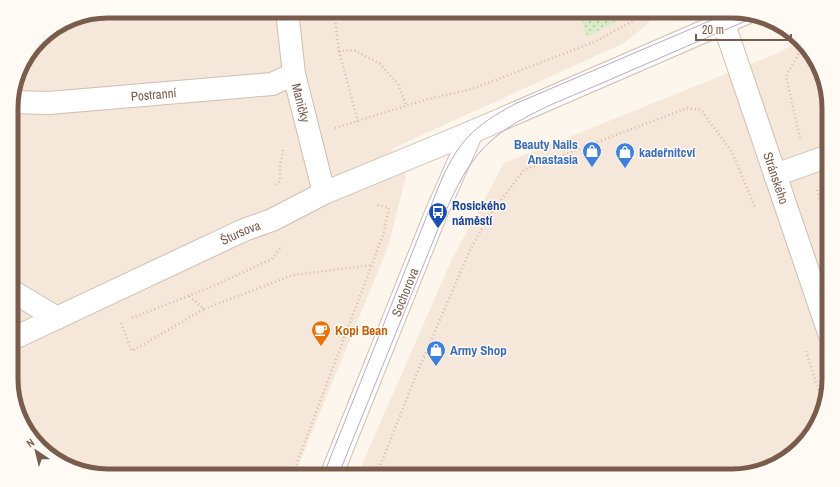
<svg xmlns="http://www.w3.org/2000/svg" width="840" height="487" font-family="'Archivo Narrow',sans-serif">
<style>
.residential{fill:#f5e8da}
.grass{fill:url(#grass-dots)}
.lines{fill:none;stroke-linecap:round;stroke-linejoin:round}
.minor-casing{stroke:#d1beb0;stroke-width:24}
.path{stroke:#d9b8a5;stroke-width:2.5;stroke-dasharray:1 3;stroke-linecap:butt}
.minor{stroke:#fff;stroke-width:22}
.tram{stroke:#b9a8c9;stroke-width:1}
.labels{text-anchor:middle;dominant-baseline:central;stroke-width:3;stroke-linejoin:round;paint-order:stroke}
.street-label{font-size:13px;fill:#7a5c4d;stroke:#fffaf3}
.shop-label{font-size:13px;font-weight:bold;fill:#366cbe;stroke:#fffaf3;text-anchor:start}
.transit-label{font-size:13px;font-weight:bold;fill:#164399;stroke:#fffaf3;text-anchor:start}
.food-label{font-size:13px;font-weight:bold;fill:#c56008;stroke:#fffaf3;text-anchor:start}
.rim{fill:none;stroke:#7a5c4d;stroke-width:5}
</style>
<defs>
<pattern id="grass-dots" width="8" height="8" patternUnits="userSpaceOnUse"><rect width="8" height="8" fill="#d8ecc9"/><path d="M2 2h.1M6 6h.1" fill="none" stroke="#b4c2a5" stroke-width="1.8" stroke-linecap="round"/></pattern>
</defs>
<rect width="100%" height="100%" fill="#fdf6ec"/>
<g class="residential">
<polygon points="108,11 654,11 648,24 622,44 391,149 406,176 388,247 294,476 108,476 59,463 27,433 12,391 12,96 21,65 44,35 71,18"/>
<polygon points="799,42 816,59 829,102 829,385 816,428 781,463 738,476 357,476 452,259 504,163 771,56"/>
</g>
<polygon class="grass" points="579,11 632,11 622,18 587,37"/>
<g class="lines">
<g class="minor-casing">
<g id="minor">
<path id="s1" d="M287 11 294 74 324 193"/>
<path id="s2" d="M721 11 726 30 829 333"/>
<path id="s3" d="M12 102 49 103 272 84 294 74"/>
<polyline points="775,175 829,156"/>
<polyline points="12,291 57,318"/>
<path id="s4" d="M12 339 244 230 272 220 324 193 472 132 744 14"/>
<path id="s5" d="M331 476 437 211 472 132"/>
</g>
</g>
<g class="path">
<polyline points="334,11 339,51 354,50 380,64 398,84 406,105"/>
<polyline points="339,51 358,122"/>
<polyline points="335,128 428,99 472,89 594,42 642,16 644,11"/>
<polyline points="800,138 786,76 802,48 804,47"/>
<polyline points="276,185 280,181 280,166 283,150"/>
<polyline points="817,190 829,229"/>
<polyline points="204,309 293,275 372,265"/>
<polyline points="132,318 211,287 272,259 282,246"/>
<polyline points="121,323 132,351 204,309 189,296"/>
<polyline points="335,334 345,338"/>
<polyline points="806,351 823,404"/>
<polyline points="292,476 383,235 389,208 375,204"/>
<polyline points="376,476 417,373 470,250 489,216 524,170 687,108 701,110 732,152 755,207"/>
</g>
<use href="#minor" class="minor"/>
<g class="tram">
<path d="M323 476 438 188C457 142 473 126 517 103L733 11"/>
<path d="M338 476 438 229C452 197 465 163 493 139 521 115 565 99 600 84 651 62 703 39 755 17"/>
</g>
</g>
<defs>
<g id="shop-pin" transform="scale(1)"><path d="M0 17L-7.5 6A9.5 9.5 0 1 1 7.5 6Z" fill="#3f7fe0" stroke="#fffaf3"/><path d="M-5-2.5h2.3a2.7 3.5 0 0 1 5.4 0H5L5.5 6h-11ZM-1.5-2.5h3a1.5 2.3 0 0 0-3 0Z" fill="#fff"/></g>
<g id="bus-pin" transform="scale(1)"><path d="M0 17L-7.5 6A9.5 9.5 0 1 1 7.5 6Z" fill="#1a4fb4" stroke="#fffaf3"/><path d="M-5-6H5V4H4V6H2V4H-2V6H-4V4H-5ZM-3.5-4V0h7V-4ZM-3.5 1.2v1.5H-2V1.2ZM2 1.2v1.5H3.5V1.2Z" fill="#fff"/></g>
<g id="cafe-pin" transform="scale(1)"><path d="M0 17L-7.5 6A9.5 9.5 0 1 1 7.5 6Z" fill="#e8710a" stroke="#fffaf3"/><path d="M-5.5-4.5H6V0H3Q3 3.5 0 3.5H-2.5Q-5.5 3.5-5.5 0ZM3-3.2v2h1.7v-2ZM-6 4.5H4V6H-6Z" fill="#fff"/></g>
</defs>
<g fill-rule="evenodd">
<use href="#shop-pin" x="592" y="151"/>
<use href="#shop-pin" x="625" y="152"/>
<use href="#bus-pin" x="438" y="212"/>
<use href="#cafe-pin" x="321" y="330"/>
<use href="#shop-pin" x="436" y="350"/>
</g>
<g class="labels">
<g class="street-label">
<text stroke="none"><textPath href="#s3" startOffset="142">Postranní</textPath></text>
<text stroke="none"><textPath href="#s1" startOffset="93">Maničky</textPath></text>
<text stroke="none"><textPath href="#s2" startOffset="176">Stránského</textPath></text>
<text stroke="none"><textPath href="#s4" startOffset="252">Štursova</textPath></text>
<text stroke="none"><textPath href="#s5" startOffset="198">Sochorova</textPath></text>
</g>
<g class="shop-label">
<text x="578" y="144" text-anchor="end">Beauty Nails<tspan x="578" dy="15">Anastasia</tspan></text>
<text x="639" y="152">kadeřnitcví</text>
<text x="450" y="350">Army Shop</text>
</g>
<g class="transit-label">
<text x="452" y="205">Rosického<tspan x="452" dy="15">náměstí</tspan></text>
</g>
<g class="food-label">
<text x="335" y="330">Kopi Bean</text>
</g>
</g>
<path d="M0 0H840V487H0ZM108 18H732A90 90 0 0 1 822 108V379A90 90 0 0 1 732 469H108A90 90 0 0 1 18 379V108A90 90 0 0 1 108 18Z" fill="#fffaf3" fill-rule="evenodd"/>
<path class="rim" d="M108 18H732A90 90 0 0 1 822 108V379A90 90 0 0 1 732 469H108A90 90 0 0 1 18 379V108A90 90 0 0 1 108 18Z"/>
<g transform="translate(36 451) rotate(325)" stroke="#fffaf3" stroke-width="3" paint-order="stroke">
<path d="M0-3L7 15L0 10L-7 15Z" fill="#7a5c4d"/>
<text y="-6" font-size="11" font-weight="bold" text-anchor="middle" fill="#7a5c4d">N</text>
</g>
<path d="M696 34v6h95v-6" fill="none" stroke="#7a5c4d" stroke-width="2"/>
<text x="702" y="34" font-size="12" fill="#7a5c4d" stroke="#fffaf3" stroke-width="3" paint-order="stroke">20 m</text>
</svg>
